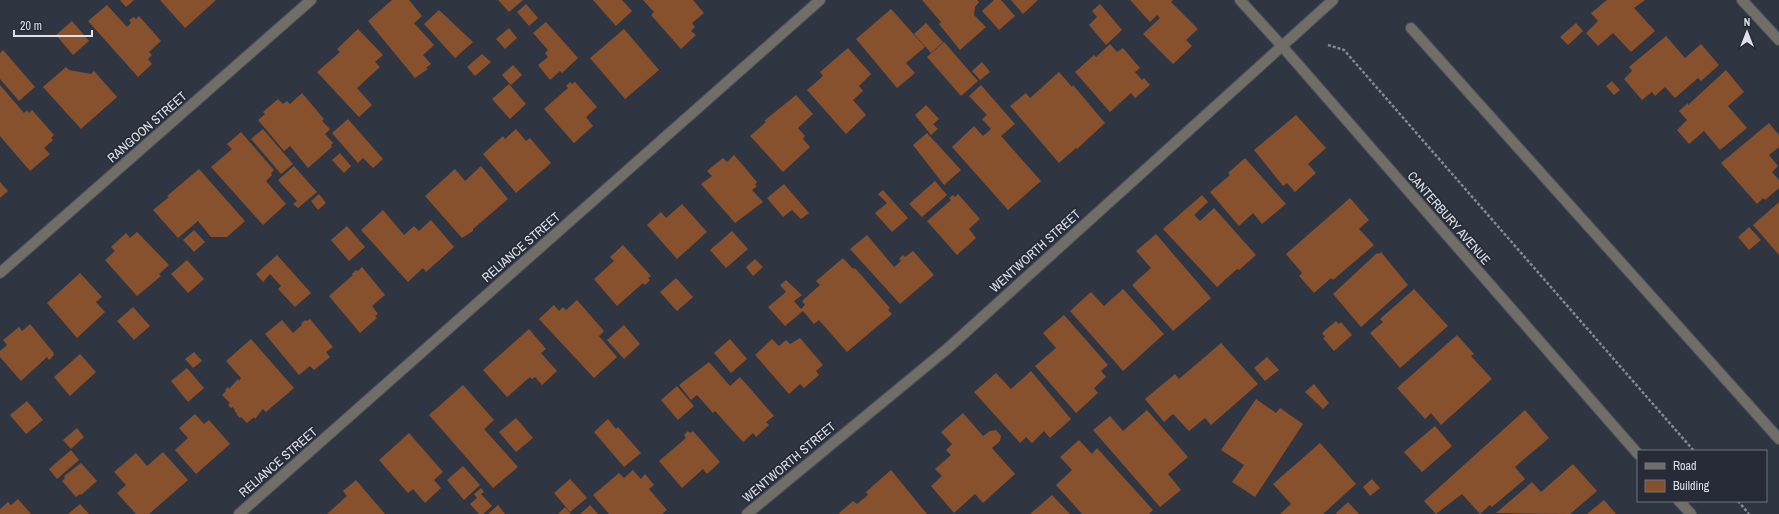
<svg xmlns="http://www.w3.org/2000/svg" width="1779" height="514" font-family="'Archivo Narrow',sans-serif">
<style>
.building{fill:#87512e}
.lines{fill:none;stroke-linecap:round;stroke-linejoin:round}
.service-casing{stroke:#4c515d;stroke-width:12}
.minor-casing{stroke:#4c515d;stroke-width:12}
.tertiary-casing{stroke:#4c515d;stroke-width:12}
.path{stroke:#858994;stroke-width:2.5;stroke-dasharray:3 2;stroke-linecap:butt}
.service{stroke:#716d67;stroke-width:10}
.minor{stroke:#716d67;stroke-width:10}
.tertiary{stroke:#716d67;stroke-width:10}
.labels{text-anchor:middle;dominant-baseline:central;stroke-width:3.5;stroke-linejoin:round;paint-order:stroke}
.street-label{font-size:13px;fill:#dee1e9;stroke:#262b37}
</style>
<rect width="100%" height="100%" fill="#303542"/>
<g class="building">
<polygon points="120,0 134,0 126,7"/>
<polygon points="160,0 216,0 185,28"/>
<polygon points="392,0 409,0 422,16 414,23 434,45 423,55 431,64 426,68 428,69 415,78 368,21"/>
<polygon points="498,0 523,0 509,12"/>
<polygon points="593,0 622,0 632,11 616,26"/>
<polygon points="643,0 693,0 704,13 692,23 695,27 691,31 696,35 681,49 651,15 654,12"/>
<polygon points="922,0 977,0 979,2 975,7 974,15 986,27 960,50 939,24 941,22"/>
<polygon points="994,0 1001,0 1015,16 999,30 982,11"/>
<polygon points="1011,0 1038,0 1023,14"/>
<polygon points="1130,0 1173,0 1171,2 1198,29 1186,40 1192,46 1173,64 1143,34 1160,18 1157,15 1150,22"/>
<polygon points="1607,0 1645,0 1634,8 1655,31 1631,52 1613,33 1598,46 1586,33 1598,21 1591,13"/>
<polygon points="526,4 538,18 529,26 517,12"/>
<polygon points="1100,4 1122,30 1106,45 1089,25 1097,17 1092,11"/>
<polygon points="107,5 127,27 131,23 129,20 134,17 136,19 139,16 161,41 149,52 152,55 148,59 152,64 138,77 88,21"/>
<polygon points="891,9 925,47 906,63 915,73 897,88 856,39"/>
<polygon points="439,10 473,42 455,58 424,24"/>
<polygon points="72,21 89,41 73,55 56,35"/>
<polygon points="546,22 578,58 562,73 560,71 550,80 538,65 548,57 545,53 548,50 533,33"/>
<polygon points="926,23 943,42 931,53 914,34"/>
<polygon points="1576,23 1583,31 1568,45 1560,37"/>
<polygon points="509,28 517,38 505,49 496,39"/>
<polygon points="358,29 383,55 375,62 380,67 357,88 372,105 359,117 317,72 340,52 337,49"/>
<polygon points="624,29 659,70 625,99 590,58"/>
<polygon points="1666,36 1685,58 1701,44 1719,65 1701,81 1698,78 1675,98 1665,87 1655,96 1652,92 1642,100 1624,79 1632,71 1629,67"/>
<polygon points="944,42 978,81 961,96 927,57"/>
<polygon points="1110,44 1117,52 1123,48 1140,68 1135,72 1142,80 1144,78 1150,85 1135,98 1131,93 1110,112 1075,72 1094,55 1096,57"/>
<polygon points="848,48 871,74 859,86 863,91 853,100 866,115 846,134 807,90 823,76 820,72"/>
<polygon points="3,50 35,87 19,101 0,79 0,53"/>
<polygon points="482,54 491,62 475,76 467,67"/>
<polygon points="982,62 990,72 980,80 972,71"/>
<polygon points="513,65 522,75 511,85 502,75"/>
<polygon points="66,67 69,70 91,74 94,71 117,97 81,129 43,87"/>
<polygon points="1726,70 1744,92 1728,106 1747,128 1720,150 1704,131 1689,144 1677,130 1687,120 1679,111 1688,103 1688,105"/>
<polygon points="1059,72 1072,87 1073,85 1105,123 1077,149 1076,148 1059,163 1010,106 1026,93 1030,98"/>
<polygon points="1612,81 1620,90 1614,95 1606,86"/>
<polygon points="570,82 572,84 575,82 597,107 586,117 593,126 574,143 544,109 568,88 566,86"/>
<polygon points="509,84 526,104 510,119 492,99"/>
<polygon points="0,85 24,113 27,110 29,113 32,110 54,135 51,138 53,140 44,148 50,154 30,171 0,136"/>
<polygon points="981,85 1015,124 1001,136 1041,181 1008,210 952,147 974,126 983,136 991,129 982,119 987,115 969,96"/>
<polygon points="302,93 324,119 322,121 330,129 325,134 333,143 331,145 332,147 308,168 290,146 284,151 258,120 265,114 263,112 278,99 283,104 287,101 290,104"/>
<polygon points="796,95 813,114 798,128 805,136 803,139 810,147 783,172 750,136 766,122 764,121"/>
<polygon points="926,105 939,119 933,124 938,129 931,135 915,115"/>
<polygon points="1296,115 1326,148 1308,164 1316,173 1295,192 1287,183 1283,186 1254,150"/>
<polygon points="348,119 383,159 373,168 363,158 358,163 332,133"/>
<polygon points="1769,123 1779,135 1779,147 1769,155 1778,166 1772,172 1779,180 1779,188 1765,200 1763,198 1757,204 1721,163"/>
<polygon points="263,129 293,164 281,174 251,139"/>
<polygon points="516,129 526,141 530,138 551,163 516,193 483,154 503,136 505,139"/>
<polygon points="241,132 274,170 271,173 272,175 266,181 286,204 263,225 211,167 232,149 227,144"/>
<polygon points="927,133 961,170 944,185 913,145"/>
<polygon points="340,153 351,166 344,173 332,160"/>
<polygon points="734,155 757,182 755,185 757,186 752,190 763,202 735,223 701,184 712,176 707,171 723,158 727,162"/>
<polygon points="1245,158 1286,204 1262,224 1253,213 1239,226 1210,192 1230,175 1228,173"/>
<polygon points="294,166 317,192 298,208 293,204 297,201 278,180"/>
<polygon points="481,166 508,199 473,229 473,231 462,238 425,196 455,169 465,181"/>
<polygon points="199,169 245,221 227,237 211,237 198,221 178,238 153,210 169,197 167,196"/>
<polygon points="935,181 947,195 922,217 909,204"/>
<polygon points="0,182 8,191 0,198"/>
<polygon points="784,184 809,213 801,219 792,210 783,217 767,198"/>
<polygon points="883,190 908,218 892,232 875,213 887,203 878,194"/>
<polygon points="319,194 326,203 318,210 311,201"/>
<polygon points="958,194 980,219 969,229 976,238 957,255 927,221 951,200 949,198 953,195 955,197"/>
<polygon points="1202,195 1208,202 1194,215 1200,221 1214,208 1256,255 1239,270 1237,269 1217,287 1163,229"/>
<polygon points="1350,198 1369,220 1359,229 1374,245 1333,280 1331,278 1314,293 1299,276 1302,273 1286,254"/>
<polygon points="1779,202 1779,255 1753,225"/>
<polygon points="682,204 707,232 677,259 647,225 661,212 666,218"/>
<polygon points="383,210 404,235 414,226 419,231 431,220 454,247 426,272 423,268 408,282 361,230"/>
<polygon points="347,226 365,247 349,261 331,240"/>
<polygon points="1749,227 1761,240 1749,250 1738,237"/>
<polygon points="194,230 205,242 194,252 183,240"/>
<polygon points="732,231 748,249 726,268 710,250"/>
<polygon points="137,232 169,265 159,274 161,276 137,296 105,260 115,251 111,247 126,233 130,238"/>
<polygon points="1156,234 1211,298 1173,331 1132,285 1151,268 1136,251"/>
<polygon points="867,235 894,267 901,261 899,259 903,255 905,257 913,251 934,275 900,304 850,249"/>
<polygon points="623,245 651,276 648,278 650,280 645,285 643,283 617,306 594,279 614,261 610,257"/>
<polygon points="1381,252 1408,285 1361,327 1333,294 1377,253 1379,254"/>
<polygon points="277,255 311,293 295,307 278,289 281,286 270,274 263,282 256,274"/>
<polygon points="843,258 853,269 855,268 890,308 888,310 892,314 847,352 819,320 814,324 803,311 785,326 768,307 786,292 780,285 786,280 802,295 794,301 801,309 805,305 802,301 820,285 816,281"/>
<polygon points="755,259 763,267 753,276 746,267"/>
<polygon points="187,260 204,279 188,293 171,274"/>
<polygon points="362,267 385,295 372,306 378,314 375,316 377,318 360,333 329,296 353,275 352,274 356,270 358,271"/>
<polygon points="80,273 102,297 96,302 105,312 77,338 47,303"/>
<polygon points="676,278 693,297 677,311 660,292"/>
<polygon points="1123,289 1164,334 1123,371 1070,311 1091,292 1104,306"/>
<polygon points="1414,289 1448,326 1400,368 1370,333 1383,322 1380,319"/>
<polygon points="577,300 604,331 599,336 617,357 594,378 539,319 554,305 559,311 563,307 566,310"/>
<polygon points="133,307 150,326 134,340 117,321"/>
<polygon points="1064,315 1108,365 1101,371 1106,377 1094,388 1098,393 1076,413 1035,366 1056,348 1043,333"/>
<polygon points="310,319 333,347 326,352 330,357 314,370 310,366 299,375 265,334 282,320 293,333 302,325 301,324 305,320 307,321"/>
<polygon points="1336,321 1339,324 1341,322 1352,335 1334,351 1323,338 1325,337 1322,333"/>
<polygon points="30,324 53,352 54,355 49,360 47,357 21,381 0,357 0,351 7,345 3,340 19,327 22,331"/>
<polygon points="624,325 640,344 624,359 607,340"/>
<polygon points="529,329 546,349 541,353 557,371 542,385 535,377 532,379 530,377 507,397 483,370"/>
<polygon points="1457,335 1474,354 1471,356 1492,379 1441,425 1431,413 1425,419 1397,388"/>
<polygon points="800,338 823,365 816,371 819,375 804,388 800,384 789,394 755,355 772,339 779,346 786,340 790,344"/>
<polygon points="251,339 294,388 266,412 263,409 255,419 254,417 247,423 241,417 240,418 236,414 238,413 236,413 233,407 231,408 228,405 230,403 222,395 226,391 225,390 228,387 229,389 238,379 239,381 241,378 226,361"/>
<polygon points="730,339 747,359 731,373 714,353"/>
<polygon points="1221,343 1258,384 1211,425 1205,418 1189,431 1173,414 1164,422 1145,399 1175,374 1179,379"/>
<polygon points="194,352 202,361 193,368 185,359"/>
<polygon points="80,354 96,372 70,396 54,377"/>
<polygon points="1267,357 1279,370 1265,381 1254,368"/>
<polygon points="709,362 730,386 740,377 774,416 766,422 769,425 756,437 753,433 743,442 715,411 713,413 697,395 691,400 679,385"/>
<polygon points="187,368 204,388 188,402 171,381"/>
<polygon points="1031,371 1071,419 1050,438 1044,431 1032,443 1026,437 1020,443 974,392 996,373 1011,389"/>
<polygon points="1314,384 1329,403 1323,409 1305,392"/>
<polygon points="463,385 494,420 484,429 518,467 493,488 429,415"/>
<polygon points="677,386 694,406 678,420 661,400"/>
<polygon points="1256,399 1276,413 1280,408 1303,424 1255,497 1232,482 1244,465 1221,450"/>
<polygon points="27,401 43,420 26,434 10,415"/>
<polygon points="1147,410 1188,457 1168,474 1181,490 1160,507 1093,430 1110,416 1123,431"/>
<polygon points="1525,410 1549,438 1515,467 1525,479 1492,507 1490,505 1480,514 1462,494 1436,514 1424,501"/>
<polygon points="963,413 983,436 990,431 996,430 1001,436 1000,441 992,448 1015,474 983,503 975,494 954,513 931,486 942,476 935,469 951,455 946,450 952,444 941,432"/>
<polygon points="195,414 204,424 209,420 230,444 196,474 175,450 188,438 179,428"/>
<polygon points="516,418 533,438 516,452 499,432"/>
<polygon points="608,419 616,429 618,427 641,453 624,467 594,432"/>
<polygon points="1435,426 1452,446 1422,472 1404,452"/>
<polygon points="77,428 84,437 71,449 63,440"/>
<polygon points="688,431 690,433 693,431 720,462 707,474 703,469 682,488 659,461 686,438 684,435"/>
<polygon points="409,433 443,472 434,480 441,488 425,503 413,489 408,493 379,460"/>
<polygon points="1079,440 1092,454 1097,448 1153,510 1149,514 1082,514 1056,485 1072,470 1060,457"/>
<polygon points="1320,443 1356,484 1323,514 1280,514 1291,504 1273,484"/>
<polygon points="71,450 79,460 57,479 49,469"/>
<polygon points="163,452 188,480 149,514 136,514 117,493 126,485 114,472 136,453 147,466"/>
<polygon points="81,463 97,481 81,495 80,494 76,497 62,481 65,478 64,476"/>
<polygon points="1573,464 1597,491 1570,514 1496,513 1532,482 1541,492"/>
<polygon points="463,466 480,485 464,500 447,480"/>
<polygon points="633,470 641,479 645,474 654,485 649,489 667,510 662,514 609,514 593,495 619,473 624,478"/>
<polygon points="891,470 927,514 838,514 853,501 857,504 868,495 866,492"/>
<polygon points="570,479 587,498 570,512 554,493"/>
<polygon points="1372,479 1380,488 1370,496 1363,487"/>
<polygon points="356,480 385,514 327,514 347,496 343,491"/>
<polygon points="481,488 484,492 481,494 492,506 483,514 479,514 470,504 477,498 474,494"/>
<polygon points="1052,495 1070,514 1030,514"/>
<polygon points="18,499 31,514 0,514 0,509 8,502 11,505"/>
<polygon points="1604,500 1616,514 1587,514"/>
<polygon points="1348,502 1359,514 1337,514 1336,513"/>
<polygon points="80,504 89,514 68,514"/>
<polygon points="498,505 505,514 488,514"/>
<polygon points="590,505 598,514 580,514"/>
<polygon points="565,507 571,514 558,514"/>
</g>
<g class="lines">
<g class="service-casing">
<polyline id="service" points="1411,28 1779,439"/>
</g>
<g class="minor-casing">
<g id="minor">
<polyline points="1742,0 1779,40"/>
<polyline points="1281,45 1638,454"/>
<polyline points="0,273 311,0"/>
<polyline points="1679,501 1691,514"/>
<polyline points="239,514 820,0"/>
</g>
</g>
<g class="tertiary-casing">
<g id="tertiary">
<polyline points="1240,0 1281,45"/>
<polyline points="747,514 947,349 1333,0"/>
</g>
</g>
<g class="path">
<polyline points="1328,45 1344,50 1694,451"/>
<polyline points="1738,501 1749,514"/>
</g>
<use href="#service" class="service"/>
<use href="#minor" class="minor"/>
<use href="#tertiary" class="tertiary"/>
</g>
<g class="labels">
<g class="street-label">
<text transform="translate(147 127) rotate(-41)">RANGOON STREET</text>
<text transform="translate(1449 218) rotate(49)">CANTERBURY AVENUE</text>
<text transform="translate(521 247) rotate(-41)">RELIANCE STREET</text>
<text transform="translate(1035 251) rotate(-42)">WENTWORTH STREET</text>
<text transform="translate(278 462) rotate(-41)">RELIANCE STREET</text>
<text transform="translate(789 462) rotate(-40)">WENTWORTH STREET</text>
</g>
</g>
<rect x="1637" y="450" width="130" height="52" fill="#262b37" stroke="#70747e"/>
<rect x="1645" y="463" width="20" height="6" fill="#716d67" stroke="#70747e"/>
<text x="1673" y="470" font-size="12" fill="#dee1e9">Road</text>
<rect x="1645" y="480" width="20" height="12" fill="#87512e" stroke="#70747e"/>
<text x="1673" y="490" font-size="12" fill="#dee1e9">Building</text>
<g transform="translate(1747 32)" stroke="#262b37" stroke-width="3" paint-order="stroke">
<path d="M0-3L7 15L0 10L-7 15Z" fill="#dee1e9"/>
<text y="-6" font-size="11" font-weight="bold" text-anchor="middle" fill="#dee1e9">N</text>
</g>
<path d="M14 30v6h78v-6" fill="none" stroke="#dee1e9" stroke-width="2"/>
<text x="20" y="30" font-size="12" fill="#dee1e9" stroke="#262b37" stroke-width="3" paint-order="stroke">20 m</text>
</svg>
